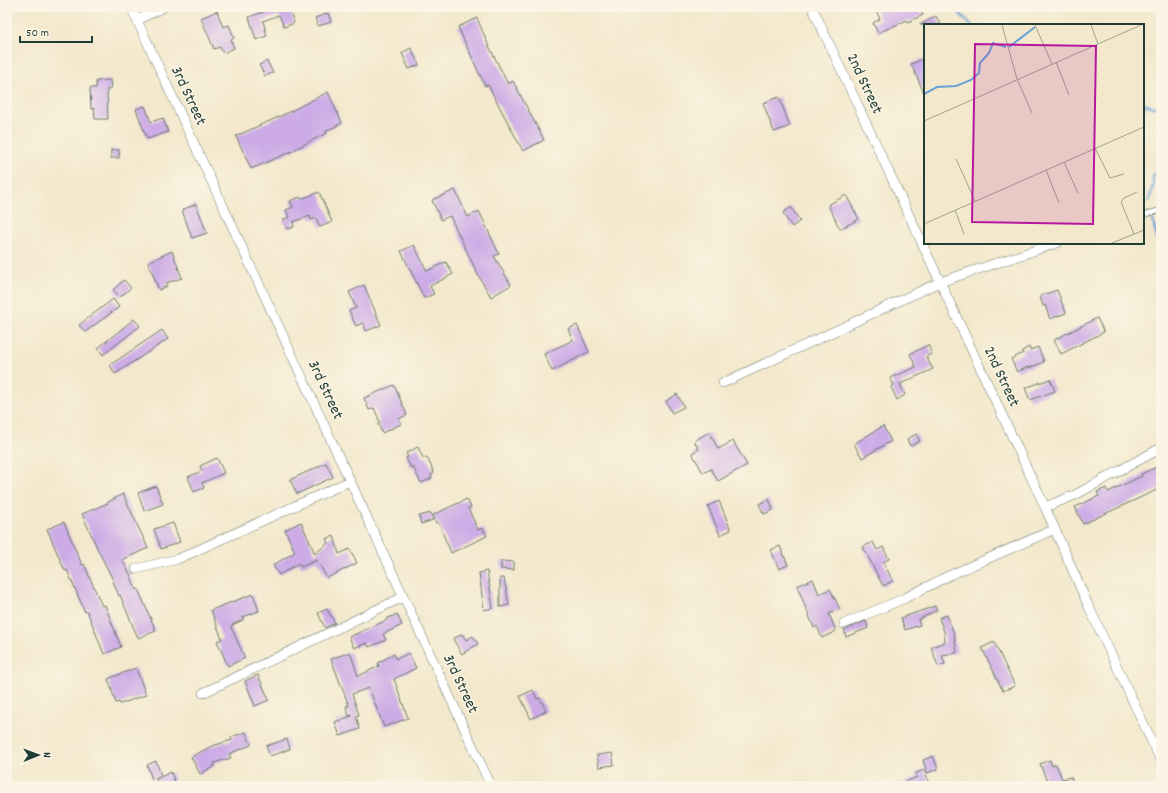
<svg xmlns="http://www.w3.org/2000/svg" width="1168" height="793" font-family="Dekko,sans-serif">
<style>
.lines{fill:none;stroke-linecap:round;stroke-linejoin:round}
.stream{stroke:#68a1d7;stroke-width:3}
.building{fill:#ccabe6}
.service-casing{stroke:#697969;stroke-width:6}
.minor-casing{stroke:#697969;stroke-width:10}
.service{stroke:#fff;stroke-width:4.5}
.minor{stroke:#fff;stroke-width:9}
.labels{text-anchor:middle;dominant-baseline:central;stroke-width:3;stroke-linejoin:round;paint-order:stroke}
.street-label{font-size:16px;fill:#1f3d34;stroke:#fcf5e5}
.inset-river{fill:none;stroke:#68a1d7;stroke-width:2}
.inset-road{fill:none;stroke:#9ea48f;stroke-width:1}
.view{fill:#b5179e;fill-opacity:0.15;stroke:#b5179e;stroke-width:2}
.inset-edge{fill:none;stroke:#1f3d34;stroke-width:2}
</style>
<rect width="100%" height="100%" fill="#fcf5e5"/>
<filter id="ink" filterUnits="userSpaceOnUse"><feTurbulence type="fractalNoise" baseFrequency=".025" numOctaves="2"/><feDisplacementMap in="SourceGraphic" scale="8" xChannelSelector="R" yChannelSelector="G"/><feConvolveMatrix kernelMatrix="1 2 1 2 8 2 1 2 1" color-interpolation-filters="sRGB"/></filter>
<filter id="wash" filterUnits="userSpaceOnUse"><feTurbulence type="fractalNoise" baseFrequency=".012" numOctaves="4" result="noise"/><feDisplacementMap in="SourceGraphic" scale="16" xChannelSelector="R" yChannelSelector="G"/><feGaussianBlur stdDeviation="0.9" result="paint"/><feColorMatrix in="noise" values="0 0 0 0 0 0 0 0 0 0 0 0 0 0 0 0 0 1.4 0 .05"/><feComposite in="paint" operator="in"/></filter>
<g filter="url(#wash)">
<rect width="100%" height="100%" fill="#f3e8cc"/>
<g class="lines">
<g class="stream">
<polyline points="954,7 971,25"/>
<polyline points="1143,104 1161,109"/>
<polyline points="1149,201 1153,186 1153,177 1161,166"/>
<polyline points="1153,221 1159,246 1161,248"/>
</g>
</g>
<g id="blocks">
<g class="building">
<polygon points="277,7 288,7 294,23 284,27 279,15 263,21 267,36 256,40 249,17"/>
<polygon points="874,7 919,7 923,15 908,22 907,20 878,33 873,23 880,19"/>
<polygon points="217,11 223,27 229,25 234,38 231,40 234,48 223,53 220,47 214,49 201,18"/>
<polygon points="328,13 331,22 318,26 315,18"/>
<polygon points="936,16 941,25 920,25"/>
<polygon points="477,18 488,44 508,84 513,81 544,140 523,151 488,85 485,86 458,27"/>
<polygon points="411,48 419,65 409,69 402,53"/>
<polygon points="925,58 925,95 911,64"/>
<polygon points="267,61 273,73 265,76 259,65"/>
<polygon points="110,80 111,89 107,89 108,119 95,119 94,108 91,109 90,88 96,88 96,81"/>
<polygon points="328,92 342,123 326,131 327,133 295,149 295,150 251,169 236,136 283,115"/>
<polygon points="779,97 790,126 774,132 763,103"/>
<polygon points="145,106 151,122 163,118 168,132 147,139 136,109"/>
<rect x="111" y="150" width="8" height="8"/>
<polygon points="455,190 468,217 479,211 499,254 494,256 511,285 491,297 478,275 450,216 441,220 432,200"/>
<polygon points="319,192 332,222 320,227 316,218 311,220 310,216 293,222 294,227 287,229 283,220 289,217 286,210 293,207 290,201 300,197 301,199"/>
<polygon points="846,195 859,219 840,229 828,205"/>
<polygon points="196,204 207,233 192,238 182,210"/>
<polygon points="791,207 800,221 792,227 783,213"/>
<polygon points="414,245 427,271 446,262 453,274 430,286 434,294 424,298 401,251"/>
<polygon points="172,251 182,278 166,283 167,286 159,290 148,262"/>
<polygon points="124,280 131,288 120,297 113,290"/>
<polygon points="364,285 381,325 366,331 363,323 356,326 349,311 356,308 349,292"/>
<polygon points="1057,290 1066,313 1050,319 1045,305 1043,306 1040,296"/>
<polygon points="113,299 119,307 85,332 79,325"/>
<polygon points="1097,318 1104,332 1061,354 1054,340"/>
<polygon points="134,319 140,326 103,355 98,348"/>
<polygon points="577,325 589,352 552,371 544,354 573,340 568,329"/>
<polygon points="162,330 168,339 115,374 110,365"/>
<polygon points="928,345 932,354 926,357 933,369 900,384 905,395 897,400 891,387 894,385 890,378 916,367 910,354"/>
<polygon points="1029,347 1030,350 1038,347 1044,362 1029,368 1028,367 1017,372 1011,359 1023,353 1022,351"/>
<polygon points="1050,379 1055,391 1030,400 1025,388"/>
<polygon points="394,385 407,415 399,419 401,424 382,433 378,423 380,422 374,408 369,410 364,398"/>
<polygon points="677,394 684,407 672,413 666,401"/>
<polygon points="883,426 891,441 862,458 854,444"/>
<polygon points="709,432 718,449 733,441 747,465 718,481 711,469 703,473 692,453 699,449 694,441"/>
<polygon points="916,434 920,441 910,446 907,439"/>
<polygon points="418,447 423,458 427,457 434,473 431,475 432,478 421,483 413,467 411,468 406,458 408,457 406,453"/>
<polygon points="217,458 224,473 202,483 204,488 194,492 188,477 202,471 200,466"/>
<polygon points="326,463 333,477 297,494 290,480"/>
<polygon points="1161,465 1161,488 1083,524 1075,507 1099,496 1097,492 1106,488 1108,492 1142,476 1141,474"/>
<polygon points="156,486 163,504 144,511 138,493"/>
<polygon points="123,494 148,548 122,560 130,574 136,590 138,589 156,631 138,638 120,595 119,596 111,576 99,552 82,514 108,503 108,502"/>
<polygon points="467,499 471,507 468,508 478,530 483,528 487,536 451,553 438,522 436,523 433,515"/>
<polygon points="769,499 773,510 764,514 759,504"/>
<polygon points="719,501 731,530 720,535 708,506"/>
<polygon points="431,513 433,520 421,524 419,516"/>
<polygon points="64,522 82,565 84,564 102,606 105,605 121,647 104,654 87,611 85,612 67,570 65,571 47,529"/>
<polygon points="301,522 315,554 328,543 326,539 334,536 339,554 350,549 357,563 327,578 317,560 301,567 299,563 279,575 273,565 295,552 285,530"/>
<polygon points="173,523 180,542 161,549 154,529"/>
<polygon points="873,542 877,550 883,547 889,559 883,562 893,581 883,586 863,547"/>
<polygon points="780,546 788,565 779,569 771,550"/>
<polygon points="501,561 514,562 514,570 501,569"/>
<polygon points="487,571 493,608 484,610 479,573"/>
<polygon points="500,578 504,578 509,605 500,607"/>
<polygon points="813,579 819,594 830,589 840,609 829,614 836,631 822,638 817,626 814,628 797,586"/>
<polygon points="253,594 259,611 243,617 243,620 232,625 232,626 231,627 245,658 228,666 217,641 222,639 211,610"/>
<polygon points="935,606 937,610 918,620 920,625 905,630 901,618"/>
<polygon points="327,609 335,623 325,628 318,613"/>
<polygon points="397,614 402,625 383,634 386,640 369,647 367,643 354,648 349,637 387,620 386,619"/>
<polygon points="947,615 954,634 957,653 942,655 945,664 938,666 931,647 945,642 944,631 939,618"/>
<polygon points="866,621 868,628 846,637 844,630"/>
<polygon points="462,634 466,640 473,636 478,644 462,654 453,639"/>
<polygon points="994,642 1015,686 1003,691 982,648"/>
<polygon points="350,652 358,676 379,666 378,663 394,654 396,659 409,653 416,668 394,679 408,718 384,727 369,688 352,694 359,715 356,716 360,729 340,736 335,722 352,716 352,715 349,716 346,706 349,706 331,659"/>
<polygon points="136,668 146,695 120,704 119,702 116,703 108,679"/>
<polygon points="258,675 269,700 255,706 245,681"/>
<polygon points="533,690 537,699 540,698 546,711 531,719 520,696"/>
<polygon points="246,732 251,745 229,754 231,758 214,763 215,766 200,774 191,757 212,746 232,740 231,737"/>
<polygon points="287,739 290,749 270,756 266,746"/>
<polygon points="612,753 614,765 599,767 597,755"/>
<polygon points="933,756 938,769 927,773 923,760"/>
<polygon points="1050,760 1052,766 1056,764 1062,779 1071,777 1074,786 1047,786 1047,784 1050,783 1048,784 1040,764"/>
<polygon points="156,761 161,775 152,779 147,765"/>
<polygon points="924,770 931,786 896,786 917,777 916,773"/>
<polygon points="171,772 175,783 168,786 159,786 156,779"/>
</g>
</g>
</g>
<g filter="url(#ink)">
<use href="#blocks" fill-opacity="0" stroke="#697969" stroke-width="1"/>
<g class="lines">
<g class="service-casing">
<polyline id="service" points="1143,215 1161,210"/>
</g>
<g class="minor-casing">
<g id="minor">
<polyline points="131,7 491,786"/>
<polyline points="812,7 1045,507 1088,605 1161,761"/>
<polyline points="137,20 164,7"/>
<polyline points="723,383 940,282 1057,243"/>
<polyline points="1045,507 1075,495 1161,448"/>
<polyline points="136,569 178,559 350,481"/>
<polyline points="844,624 905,598 948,576 1055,529"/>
<polyline points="203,693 403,597"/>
</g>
</g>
<use href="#service" class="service"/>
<use href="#minor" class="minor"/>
</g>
</g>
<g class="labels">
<g class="street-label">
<text transform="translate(864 84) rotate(65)">2nd Street</text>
<text transform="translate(188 96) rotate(65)">3rd Street</text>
<text transform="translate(1001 377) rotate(65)">2nd Street</text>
<text transform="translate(325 390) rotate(65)">3rd Street</text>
<text transform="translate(460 684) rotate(65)">3rd Street</text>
</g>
</g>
<g transform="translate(924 24)">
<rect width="220" height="220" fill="#f3e8cc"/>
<path class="inset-river" d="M85 23 111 3M0 70 13 63 32 62 47 56 55 49 56 39 65 29 69 19 82 23"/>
<path class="inset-road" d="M78 1 93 55 108 89M111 1 128 40M167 1 174 20M132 38 145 71M0 97 217 1M171 124 186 154 200 150M32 135 51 177M140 138 154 169M122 146 135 179M31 186 40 210M0 200 220 103M210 210 197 178 200 174 213 168M188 219 220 206"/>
<path class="view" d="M51 20 172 22 169 200 48 198Z"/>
<rect width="220" height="220" class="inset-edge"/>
</g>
<rect width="1168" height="793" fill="none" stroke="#fcf5e5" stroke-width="24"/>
<g transform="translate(38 755) rotate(89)" stroke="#fcf5e5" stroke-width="3" paint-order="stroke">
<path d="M0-3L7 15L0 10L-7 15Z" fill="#1f3d34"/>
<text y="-6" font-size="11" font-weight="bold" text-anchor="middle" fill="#1f3d34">N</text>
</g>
<path d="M20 36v6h72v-6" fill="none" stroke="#1f3d34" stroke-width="2"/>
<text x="26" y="36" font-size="12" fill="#1f3d34" stroke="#fcf5e5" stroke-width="3" paint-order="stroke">50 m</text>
</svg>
